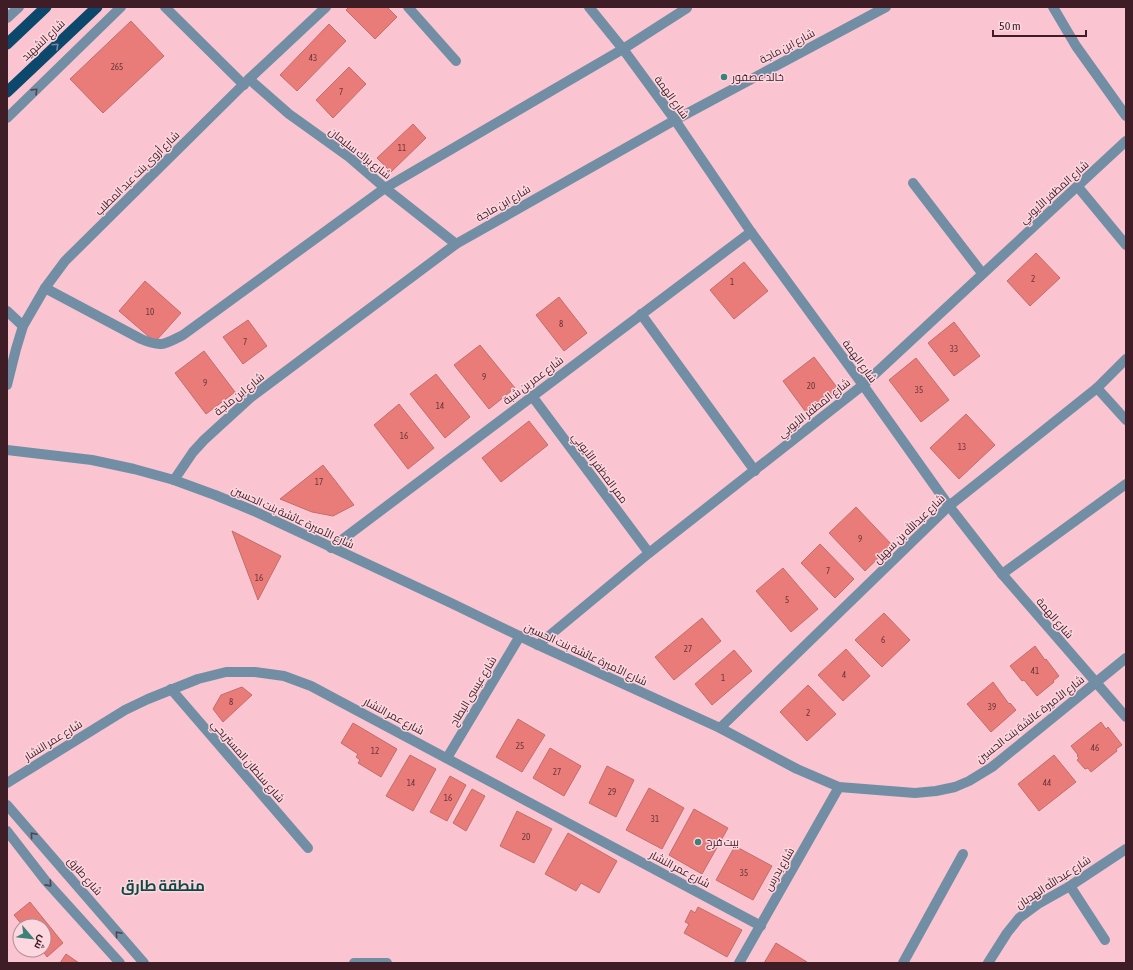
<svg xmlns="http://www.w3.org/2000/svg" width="1133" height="970" font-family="'Asap Condensed',Cairo,sans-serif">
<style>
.building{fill:#e97c78;stroke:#c06e6b}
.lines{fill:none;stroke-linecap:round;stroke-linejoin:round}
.minor{stroke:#728ea5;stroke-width:10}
.tertiary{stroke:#728ea5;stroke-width:10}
.trunk{stroke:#0c476c;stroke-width:11}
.oneway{stroke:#7888a0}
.oneway2{stroke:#504552}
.poi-dot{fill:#3c8278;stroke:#fcd7df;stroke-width:1.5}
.labels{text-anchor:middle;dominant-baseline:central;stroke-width:3;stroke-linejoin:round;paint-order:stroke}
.number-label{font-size:9px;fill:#69353a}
.street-label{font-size:11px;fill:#3e1d26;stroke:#fcd7df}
.poi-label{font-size:11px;fill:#3e1d26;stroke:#fcd7df;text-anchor:start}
.district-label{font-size:15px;font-weight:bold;fill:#0d4942;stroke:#fcd7df}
</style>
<rect width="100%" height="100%" fill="#fac5d1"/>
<g class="building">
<polygon points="349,7 387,7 397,17 375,39 346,10"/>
<polygon points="131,21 164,56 103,113 70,79"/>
<polygon points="329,24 346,41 297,91 280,75"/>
<polygon points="349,67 366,84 333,118 316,100"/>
<polygon points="413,124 426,138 391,172 377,158"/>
<polygon points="1036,253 1060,278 1030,306 1007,281"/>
<polygon points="744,262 768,291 734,319 710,290"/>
<polygon points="145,281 181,313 155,342 119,311"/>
<polygon points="559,297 587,333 564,351 536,315"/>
<polygon points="248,320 267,346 243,364 223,337"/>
<polygon points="954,322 980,356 954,376 928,343"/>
<polygon points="480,345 515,388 489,409 454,365"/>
<polygon points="204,351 235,392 206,414 175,373"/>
<polygon points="814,357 839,390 808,415 783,381"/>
<polygon points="916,358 949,400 921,422 889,380"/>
<polygon points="436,374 470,417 445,438 410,394"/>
<polygon points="399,404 434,448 408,469 374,425"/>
<polygon points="966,414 995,445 959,479 930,448"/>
<polygon points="529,421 548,445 501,482 482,458"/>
<polygon points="323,465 354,505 333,516 312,512 280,499"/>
<polygon points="856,507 892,545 865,571 829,533"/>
<polygon points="232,531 281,556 258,600"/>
<polygon points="820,544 854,579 835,598 801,563"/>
<polygon points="783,568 818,609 791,632 756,591"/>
<polygon points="884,613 910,640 882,667 855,640"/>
<polygon points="702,618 721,641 674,680 655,657"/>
<polygon points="1035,646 1045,660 1046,659 1059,676 1053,681 1054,682 1037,696 1024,680 1022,681 1010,666"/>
<polygon points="846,649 870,676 843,701 818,675"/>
<polygon points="734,650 752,671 712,705 695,684"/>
<polygon points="993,682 1009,704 1010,703 1016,710 991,732 967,704"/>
<polygon points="808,685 836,714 807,741 780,712"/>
<polygon points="242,687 252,695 223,722 213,709 221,695"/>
<polygon points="518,719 545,735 522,772 496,757"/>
<polygon points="1101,722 1106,729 1108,727 1122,745 1116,749 1117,751 1091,772 1088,768 1085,769 1077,760 1079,758 1077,756 1078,755 1071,746"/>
<polygon points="353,723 397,749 381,777 358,763 360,760 356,757 358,754 341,743"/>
<polygon points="550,748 581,766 564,796 533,778"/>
<polygon points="410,755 436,769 413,811 386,796"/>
<polygon points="1054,755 1076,782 1039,811 1018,784"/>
<polygon points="607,766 634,780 616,817 589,803"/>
<polygon points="450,776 466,785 447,821 430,812"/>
<polygon points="649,788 684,808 662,849 626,830"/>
<polygon points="472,789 485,796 466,831 453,823"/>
<polygon points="694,809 728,828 702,874 669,855"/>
<polygon points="517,811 552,829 534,863 500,846"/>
<polygon points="568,833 617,861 599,893 581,883 576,891 545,874"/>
<polygon points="735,846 772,866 753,900 716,880"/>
<polygon points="30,902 63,943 47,957 42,950 44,950 44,926 23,926 14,915"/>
<polygon points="698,907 742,930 727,957 684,933 689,924 685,922 691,910 695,913"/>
<polygon points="776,943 807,962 806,963 764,963"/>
<polygon points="66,954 79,963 60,963"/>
</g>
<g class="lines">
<g class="minor">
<polyline points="165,7 244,85"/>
<polyline points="408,7 456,61"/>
<polyline points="589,7 623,49 675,120 751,232 863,385 949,506 1002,574 1126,717"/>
<polyline points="1053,7 1076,46 1126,116"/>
<polyline points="249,79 289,114 349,157 385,188 456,244"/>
<polyline points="913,183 982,273"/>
<polyline points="1078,187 1126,245"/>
<path d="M45 288 141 339C162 348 165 344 183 335L385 188 623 49 687 8"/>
<polyline points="7,311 23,326"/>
<polyline points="641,314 755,471"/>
<polyline points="7,385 16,349 23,326 45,288 65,261 249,79 326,7"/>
<polyline points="1097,388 1126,420"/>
<polyline points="532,396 649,553"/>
<polyline points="174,480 193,452 204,440 250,398 456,244 675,120 886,7"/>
<polyline points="331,548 751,232"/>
<polyline points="1002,574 1126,484"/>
<polyline points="538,645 649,553 863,385 1126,141"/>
<polyline points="171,689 308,848"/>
<polyline points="720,728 949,506 1097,388 1126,359"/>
<polyline points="447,758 520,636"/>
<polyline points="7,783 125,710 148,699 198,679 226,672 255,672 284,676 311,686 761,926"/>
<polyline points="1070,886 1105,940"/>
<polyline points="354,963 387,963"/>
<polyline points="739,963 839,787"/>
<polyline points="903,963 963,854"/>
<polyline points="988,963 1007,933 1019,918 1038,904 1070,886 1126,849"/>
</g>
<g class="tertiary">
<polyline points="7,18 19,7"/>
<polyline points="7,118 121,7"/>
<polyline points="7,450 92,460 134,469 174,480 215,495 254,511 451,603 538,645 720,728 797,769 839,787 915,793 936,791 955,787 969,781 992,767 1126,658"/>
<polyline points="7,805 144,963"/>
<polyline points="7,831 45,880 120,963"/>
</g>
<g class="trunk">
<polyline points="7,44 46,7"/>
<polyline points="7,92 97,7"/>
</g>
</g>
<defs><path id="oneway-chevron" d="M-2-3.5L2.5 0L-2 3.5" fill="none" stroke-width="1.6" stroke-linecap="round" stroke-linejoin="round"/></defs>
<use class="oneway" href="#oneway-chevron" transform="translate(56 46) rotate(-43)"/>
<g class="oneway2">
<use href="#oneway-chevron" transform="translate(35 91) rotate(-44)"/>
<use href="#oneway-chevron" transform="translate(33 835) rotate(-131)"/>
<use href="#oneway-chevron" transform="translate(49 884) rotate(48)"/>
<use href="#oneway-chevron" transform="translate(118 934) rotate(-131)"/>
</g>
<g class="poi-dot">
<circle cx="724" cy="77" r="4"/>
<circle cx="698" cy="842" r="4"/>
</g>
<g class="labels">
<g class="number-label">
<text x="313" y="58">43</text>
<text x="117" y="67">265</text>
<text x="341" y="92">7</text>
<text x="402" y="148">11</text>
<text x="1033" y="279">2</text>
<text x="732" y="282">1</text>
<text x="150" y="312">10</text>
<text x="561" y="324">8</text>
<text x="245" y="342">7</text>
<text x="954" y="349">33</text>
<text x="484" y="377">9</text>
<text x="205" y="383">9</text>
<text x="811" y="386">20</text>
<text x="919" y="390">35</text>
<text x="440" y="406">14</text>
<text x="404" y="436">16</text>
<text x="962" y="447">13</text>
<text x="319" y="482">17</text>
<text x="860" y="539">9</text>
<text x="828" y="571">7</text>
<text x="259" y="578">16</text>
<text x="787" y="600">5</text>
<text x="883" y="640">6</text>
<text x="688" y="649">27</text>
<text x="1035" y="671">41</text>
<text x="844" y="675">4</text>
<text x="723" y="678">1</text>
<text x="231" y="702">8</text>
<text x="992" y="707">39</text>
<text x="808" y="713">2</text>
<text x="520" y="746">25</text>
<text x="1095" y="748">46</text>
<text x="375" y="751">12</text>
<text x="557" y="772">27</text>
<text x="411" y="783">14</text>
<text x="1047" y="783">44</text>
<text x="612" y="792">29</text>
<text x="448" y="798">16</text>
<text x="655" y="819">31</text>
<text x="526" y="837">20</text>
<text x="744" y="873">35</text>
</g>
<g class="street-label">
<text transform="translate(43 40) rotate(-43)">شارع الشهيد</text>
<text transform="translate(787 46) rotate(-28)">شارع ابن ماجة</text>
<text transform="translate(672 97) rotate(54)">شارع الهمة</text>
<text transform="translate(360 153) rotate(38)">شارع براك سليمان</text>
<text transform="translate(137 173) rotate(-45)">شارع أروى بنت عبد المطلب</text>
<text transform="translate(1054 192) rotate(-42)">شارع المظفر الأيوبي</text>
<text transform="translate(503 203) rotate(-30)">شارع ابن ماجة</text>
<text transform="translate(860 361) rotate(54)">شارع الهمة</text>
<text transform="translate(533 380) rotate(-37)">شارع عمر بن شبة</text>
<text transform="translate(239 394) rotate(-39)">شارع ابن ماجة</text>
<text transform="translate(814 408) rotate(-38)">شارع المظفر الأيوبي</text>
<text transform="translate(600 468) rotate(53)">ممر المظفر الأيوبي</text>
<text transform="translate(293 517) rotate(25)">شارع الأميرة عائشة بنت الحسين</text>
<text transform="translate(909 529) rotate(-44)">شارع عبدالله بن سهيل</text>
<text transform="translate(1055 618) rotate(49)">شارع الهمة</text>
<text transform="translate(586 654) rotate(25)">شارع الأميرة عائشة بنت الحسين</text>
<text transform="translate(473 691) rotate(-59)">شارع عيسى البطاح</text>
<text transform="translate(394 716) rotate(28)">شارع عمر النشار</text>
<text transform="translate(1030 719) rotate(-38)">شارع الأميرة عائشة بنت الحسين</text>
<text transform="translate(53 740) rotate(-32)">شارع عمر النشار</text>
<text transform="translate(248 761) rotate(49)">شارع سلطان المستريحي</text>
<text transform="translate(680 869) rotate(28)">شارع عمر النشار</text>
<text transform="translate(779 869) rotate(-60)">شارع بدرس</text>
<text transform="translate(85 876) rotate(49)">شارع طارق</text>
<text transform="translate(1053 882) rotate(-33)">شارع عبدالله الهدبان</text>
</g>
<g class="poi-label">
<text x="732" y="77">خالد عصفور</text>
<text x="706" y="842">بيت فرح</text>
</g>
<g class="district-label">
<text x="163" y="885">منطقة طارق</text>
</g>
</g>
<rect width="1133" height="970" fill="none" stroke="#3e1d26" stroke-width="16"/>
<g transform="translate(32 938) rotate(118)"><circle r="19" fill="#fcd7df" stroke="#b08d95"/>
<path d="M0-3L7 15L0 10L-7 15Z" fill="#3c8278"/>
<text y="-6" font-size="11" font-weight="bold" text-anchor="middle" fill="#3e1d26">ش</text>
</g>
<path d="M993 30v6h93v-6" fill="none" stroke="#3e1d26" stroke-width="2"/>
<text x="999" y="30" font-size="12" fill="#3e1d26" stroke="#fcd7df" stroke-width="3" paint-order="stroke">50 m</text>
</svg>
